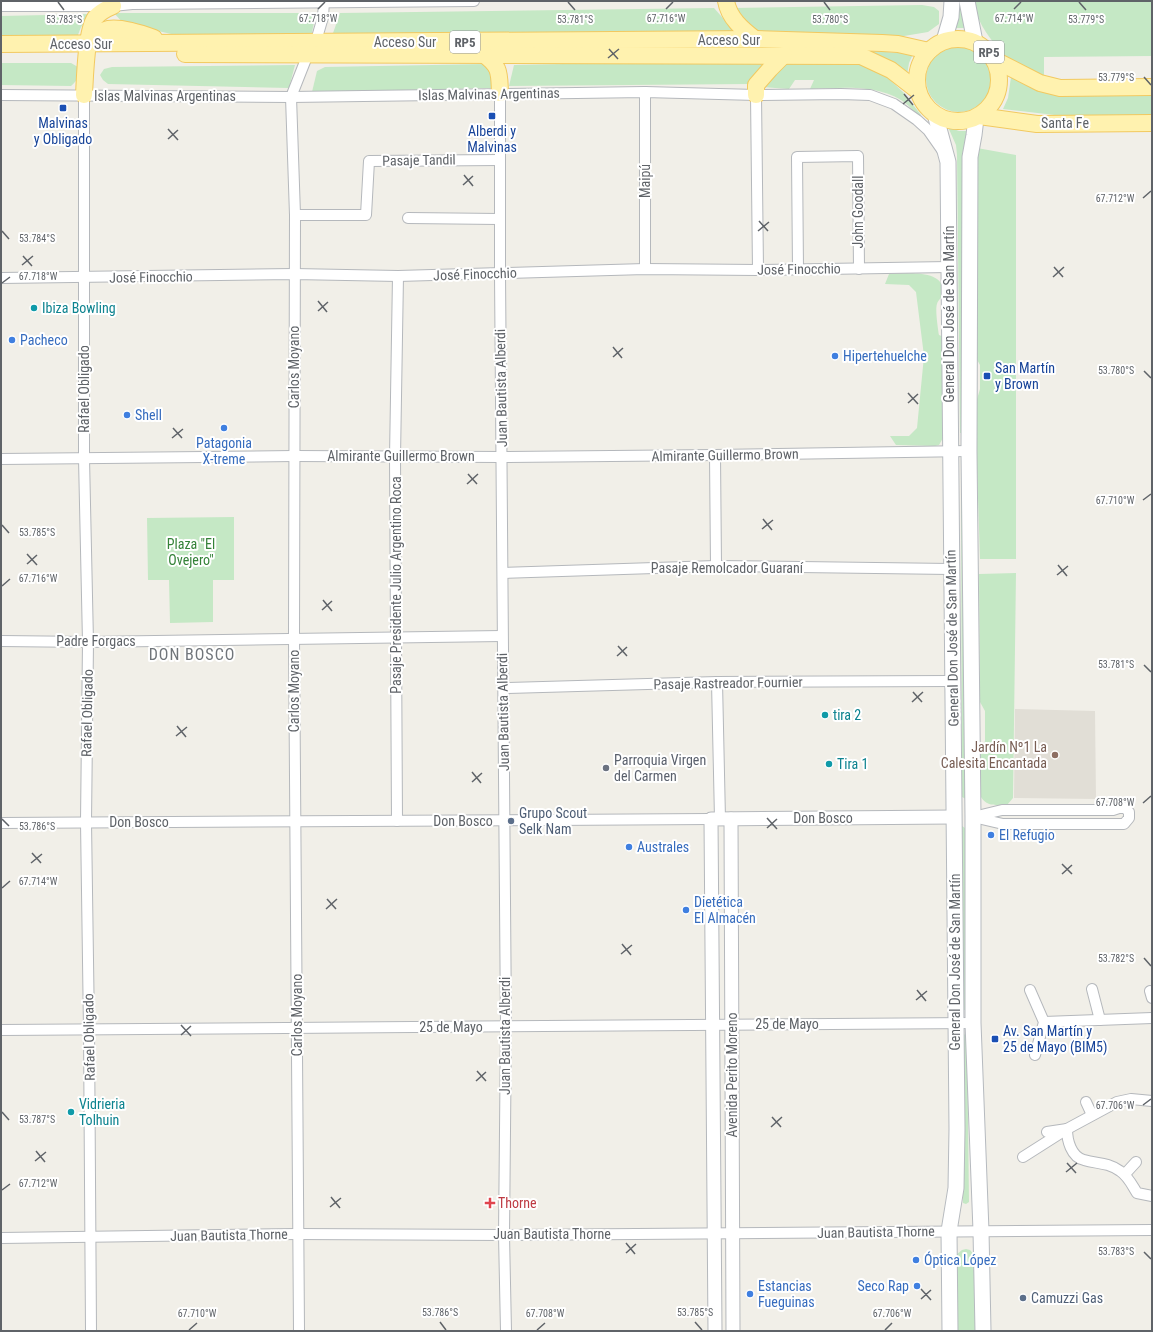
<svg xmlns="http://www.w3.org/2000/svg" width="1153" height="1332" font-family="'Roboto Condensed',sans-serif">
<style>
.education{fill:#e1ded6}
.green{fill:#c5e8c5}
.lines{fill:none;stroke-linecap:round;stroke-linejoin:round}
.minor-casing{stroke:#b5b8bc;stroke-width:12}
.tertiary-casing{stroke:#b5b8bc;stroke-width:15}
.secondary-casing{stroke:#b6babf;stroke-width:17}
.primary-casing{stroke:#f2c960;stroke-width:18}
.minor{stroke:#fff;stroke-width:10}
.tertiary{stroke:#fff;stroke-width:13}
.secondary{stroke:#fff;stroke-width:15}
.primary{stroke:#fff2af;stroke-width:16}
.ticks{fill:none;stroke:#5f6368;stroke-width:1.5}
.transit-dot{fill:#1a4fb4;stroke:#fff;stroke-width:1.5}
.culture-dot{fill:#0f9aa8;stroke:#fff;stroke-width:1.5}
.shop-dot{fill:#3f7fe0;stroke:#fff;stroke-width:1.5}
.education-dot{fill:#8d6e63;stroke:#fff;stroke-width:1.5}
.worship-dot{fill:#6b7280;stroke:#fff;stroke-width:1.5}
.service-dot{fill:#5c6f8a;stroke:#fff;stroke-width:1.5}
.health-dot{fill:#e0444e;stroke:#fff;stroke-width:1.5}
.labels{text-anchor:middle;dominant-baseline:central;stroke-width:4;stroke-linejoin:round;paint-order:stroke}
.shield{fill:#fff;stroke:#8f9295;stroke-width:1}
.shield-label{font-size:13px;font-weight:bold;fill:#5f6368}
.street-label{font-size:14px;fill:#5f6368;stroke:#fff}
.transit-label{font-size:14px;fill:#164399;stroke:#fff}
.culture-label{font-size:14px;fill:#0d838f;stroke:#fff;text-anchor:start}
.shop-label{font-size:14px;fill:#366cbe;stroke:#fff;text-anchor:start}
.park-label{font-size:14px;fill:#348238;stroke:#fff}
.education-label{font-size:14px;fill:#785e54;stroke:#fff;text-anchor:end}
.worship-label{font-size:14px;fill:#5b616d;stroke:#fff;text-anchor:start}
.service-label{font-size:14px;fill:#4e5e75;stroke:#fff;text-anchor:start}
.health-label{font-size:14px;fill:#be3a42;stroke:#fff;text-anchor:start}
.quarter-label{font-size:16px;letter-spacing:1px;fill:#70757a;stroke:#fff}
.ticks-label{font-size:10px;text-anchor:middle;fill:#5f6368;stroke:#fff;stroke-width:4;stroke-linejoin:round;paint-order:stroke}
</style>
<rect width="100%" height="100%" fill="#f1efe8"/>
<polygon class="education" points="1015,709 1095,711 1096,799 1014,798"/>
<g class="green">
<polygon points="959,1 966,28 955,28"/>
<path d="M972 1H1152V56L1044 57V77C1033 72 1022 68 1013 62 1008 59 1003 53 999 49 985 33 978 21 972 1Z"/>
<polygon points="922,5 934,7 939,11 939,24 928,32 904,36 755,33 733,8"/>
<polygon points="714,8 737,34 332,36 340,13"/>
<polygon points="114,13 316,13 311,37 180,36 123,23"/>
<polygon points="92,14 81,27 76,40 1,40 1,16"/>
<circle cx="959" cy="79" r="33"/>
<polygon points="858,50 913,54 909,63 907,75"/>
<polygon points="767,60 750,84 509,86 514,65"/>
<path d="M787 61 861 63 874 69 887 77 904 93 921 115 920 117C914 112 908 104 901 100 874 84 840 88 810 89L814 80H795L789 89 762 87Z"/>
<path d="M1 63H71L78 67C79 76 78 80 71 86L1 85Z"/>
<polygon points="486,64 493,79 491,88 312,92 317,71 325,67"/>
<polygon points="295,65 289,88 108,84 103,80 100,75 104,69 112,67"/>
<polygon points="1011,77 1152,95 1152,115 1063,116 1003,109 1008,98"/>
<polygon points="948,127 959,131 968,131 962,155 964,432 962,433 960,433 957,155 956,145"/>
<polygon points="977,148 1016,155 1016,559 980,559 975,406 980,389 980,365 975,356"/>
<path d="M889 274C904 274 945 268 943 293 942 298 938 300 937 304 935 309 938 329 939 335L944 337 943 438 939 445 935 446 896 445 890 436H909L917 428 924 356 916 292 909 285 885 284Z"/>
<polygon points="963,463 966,799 962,797 961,466"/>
<polygon points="234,517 234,580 213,580 213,622 170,623 169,580 148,580 147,518"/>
<path d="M1016 573 1013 798 1007 805C997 805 987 807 981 797L980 752 985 741V711L980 702 979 574Z"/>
<polygon points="962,826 965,828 965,1010 962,1010 961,827"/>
<polygon points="964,1034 967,1037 969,1202 966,1204 963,1203 961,1037"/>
<polygon points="966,1249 970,1250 975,1256 977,1331 956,1331 956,1255 962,1250"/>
</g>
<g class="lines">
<g class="minor-casing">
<g id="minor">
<polyline points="1,6 113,6 132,4 474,1"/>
<polyline points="645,92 645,269"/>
<polyline points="500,93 500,274 506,1026 504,1235 506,1331"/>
<polyline points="1,95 291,97 645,92 756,95 841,94 870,95 894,104 917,120 928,130 942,150"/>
<polyline points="84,95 84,458 88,642 86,822 89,1029 91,1331"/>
<polyline points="756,95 758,270"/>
<polyline points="295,215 366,215 369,161 500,160"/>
<polyline points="408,218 499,219"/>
<polyline points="798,269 797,157 858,156 859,269"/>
<polyline points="1,278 294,274 398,276 645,269 758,270 949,267"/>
<polyline points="715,455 716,566"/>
<polyline points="1,459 294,456 501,457 715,455 969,451"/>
<polyline points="503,573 716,566 951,569"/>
<polyline points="1,641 88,642 502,636"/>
<polyline points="717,682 720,819"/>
<polyline points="504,688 717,682 952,681"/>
<polygon points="1119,808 1125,808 1129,812 1129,818 1124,824 1003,824 973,817 1002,810 1113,810"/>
<polyline points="397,821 395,457 398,276"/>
<polyline points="1,823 711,819"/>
<polyline points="1092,989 1100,1020"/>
<polyline points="1030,990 1044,1022 1035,1055"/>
<polyline points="1150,991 1152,998"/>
<polyline points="1044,1022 1152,1018"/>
<polyline points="1,1030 973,1023"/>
<polyline points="1086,1102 1092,1115"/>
<path d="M1047 1132 1067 1129C1067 1140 1071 1157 1084 1160 1097 1164 1107 1162 1120 1171 1128 1176 1132 1185 1137 1193L1152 1196"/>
<polyline points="1023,1157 1067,1129 1117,1102 1131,1099 1152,1101"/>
<polyline points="1125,1174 1136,1162"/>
<polyline points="1,1238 297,1234 504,1235 1152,1230"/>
<polyline points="299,1331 294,638 295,215 291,97 308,54 316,41 323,17 324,1"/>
</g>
</g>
<g class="tertiary-casing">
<g id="tertiary">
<polyline points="731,819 733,1331"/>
<polyline points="715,1331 711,819 954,817"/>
</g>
</g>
<g class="secondary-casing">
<g id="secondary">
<polyline points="967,1 975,42"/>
<polyline points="944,41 951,17 952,1"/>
<polyline points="935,114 948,162 957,1129 956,1188 949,1231 950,1331"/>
<polyline points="976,118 974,135 970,157 969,451 973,817 973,1023 981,1231 983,1331"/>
</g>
</g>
<g class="primary-casing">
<g id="primary">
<path d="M726 1C729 18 742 29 755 39"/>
<circle cx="958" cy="80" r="41"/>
<polyline points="1,44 755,39 882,43 898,44 929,51"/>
<path d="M88 44C94 40 99 34 105 30 116 25 143 34 154 38"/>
<polyline points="185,54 861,56 891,70 918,91"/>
<path d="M483 54C501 67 499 73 500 93"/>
<polyline points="995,60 1040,83 1060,88 1152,87"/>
<path d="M84 95C85 77 86 32 95 18 99 13 106 9 113 6"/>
<polyline points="756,95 756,85 770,69 784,55"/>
<polyline points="979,116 1037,124 1152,123"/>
</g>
</g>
<use href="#minor" class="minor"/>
<use href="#tertiary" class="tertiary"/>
<use href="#secondary" class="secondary"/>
<use href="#primary" class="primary"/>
</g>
<path class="ticks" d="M58 2 64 10M568 2 575 10M824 2 830 10M1079 2 1086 10M318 9 325 2M666 9 673 2M1014 9 1021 2M609 49 618 59M608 58 619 49M1144 77 1151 85M904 94 913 105M903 104 914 95M168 129 178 140M168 139 178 130M464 175 473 186M463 185 473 176M1143 198 1151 191M759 221 768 231M2 231 9 239M758 231 769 222M23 256 32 266M22 265 33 256M1054 267 1063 277M1053 277 1064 267M2 283 10 277M318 301 327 312M318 311 328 302M613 347 622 358M613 357 623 348M1144 371 1151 378M908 393 918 404M908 403 918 394M173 428 182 438M172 438 183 429M468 474 477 484M467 484 478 474M1143 500 1151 494M763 519 772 530M2 525 9 533M762 529 773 520M27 554 37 565M27 564 37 555M1058 565 1067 576M1057 575 1068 566M2 586 10 579M323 600 332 611M322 610 332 601M618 646 627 656M617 656 627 647M1144 665 1151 672M913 692 922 702M912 702 923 692M177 726 186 737M176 736 187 727M472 772 481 783M472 782 482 773M1143 803 1151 796M767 818 777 829M2 819 9 826M767 828 777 819M32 853 41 863M31 863 42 854M1062 864 1072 874M1062 874 1072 865M2 888 10 881M327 899 336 909M326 909 337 899M622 944 631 955M621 954 632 945M1144 958 1151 966M917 990 926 1001M916 1000 927 991M181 1025 191 1036M181 1035 191 1026M477 1071 486 1081M476 1081 486 1072M1143 1105 1151 1099M2 1112 9 1120M772 1117 781 1127M771 1127 782 1117M36 1151 45 1162M35 1161 46 1152M1067 1163 1076 1173M1066 1172 1077 1163M2 1190 10 1184M331 1197 340 1208M330 1207 341 1198M626 1243 635 1254M1144 1252 1151 1259M626 1253 636 1244M921 1289 931 1300M921 1299 931 1290M440 1322 446 1330M695 1322 702 1330M189 1330 197 1323M537 1330 545 1323M885 1330 892 1323"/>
<g class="transit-dot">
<rect x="59" y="104" width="8" height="8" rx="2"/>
<rect x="488" y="112" width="8" height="8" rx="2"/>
<rect x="983" y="372" width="8" height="8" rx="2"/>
<rect x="991" y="1035" width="8" height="8" rx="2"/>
</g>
<g class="culture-dot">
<circle cx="34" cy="308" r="4"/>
<circle cx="825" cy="715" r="4"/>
<circle cx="829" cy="764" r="4"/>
<circle cx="71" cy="1112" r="4"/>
</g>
<g class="shop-dot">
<circle cx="12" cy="340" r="4"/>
<circle cx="835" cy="356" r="4"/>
<circle cx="127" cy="415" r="4"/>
<circle cx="224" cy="428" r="4"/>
<circle cx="991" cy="835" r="4"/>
<circle cx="629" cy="847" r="4"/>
<circle cx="686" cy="910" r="4"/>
<circle cx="916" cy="1260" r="4"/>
<circle cx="917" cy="1286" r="4"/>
<circle cx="750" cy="1294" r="4"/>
</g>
<circle class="education-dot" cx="1055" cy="755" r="4"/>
<circle class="worship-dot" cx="606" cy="768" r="4"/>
<g class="service-dot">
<circle cx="511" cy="821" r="4"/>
<circle cx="1023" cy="1298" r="4"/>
</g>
<path class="health-dot" d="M488 1197h4v4h4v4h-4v4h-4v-4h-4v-4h4z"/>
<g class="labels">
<g class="shield">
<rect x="450" y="31" width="30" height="22" rx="3"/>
<rect x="974" y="41" width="30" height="22" rx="3"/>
</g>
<g class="shield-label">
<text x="465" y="42">RP5</text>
<text x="989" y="52">RP5</text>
</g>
<g class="street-label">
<text x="729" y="40">Acceso Sur</text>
<text x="405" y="42">Acceso Sur</text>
<text x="81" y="44">Acceso Sur</text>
<text transform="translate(489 94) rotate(-1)">Islas Malvinas Argentinas</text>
<text x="165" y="96">Islas Malvinas Argentinas</text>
<text x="1065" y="123">Santa Fe</text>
<text transform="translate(419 160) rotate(-1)">Pasaje Tandil</text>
<text transform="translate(645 181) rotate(-90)">Maipú</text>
<text transform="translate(858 212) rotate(-90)">John Goodall</text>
<text transform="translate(799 269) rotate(-1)">José Finocchio</text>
<text transform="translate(475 274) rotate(-2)">José Finocchio</text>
<text transform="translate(151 277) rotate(-1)">José Finocchio</text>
<text transform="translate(949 314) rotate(-90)">General Don José de San Martín</text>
<text transform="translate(294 367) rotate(-90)">Carlos Moyano</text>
<text transform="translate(501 388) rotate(-91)">Juan Bautista Alberdi</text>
<text transform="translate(84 389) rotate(-90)">Rafael Obligado</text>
<text transform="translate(725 455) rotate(-1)">Almirante Guillermo Brown</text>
<text x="401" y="456">Almirante Guillermo Brown</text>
<text x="727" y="568">Pasaje Remolcador Guaraní</text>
<text transform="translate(396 585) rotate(-90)">Pasaje Presidente Julio Argentino Roca</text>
<text transform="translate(952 638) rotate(-91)">General Don José de San Martín</text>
<text x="96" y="641">Padre Forgacs</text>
<text transform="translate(728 683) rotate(-1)">Pasaje Rastreador Fournier</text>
<text transform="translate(294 691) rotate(-90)">Carlos Moyano</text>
<text transform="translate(503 712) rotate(-91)">Juan Bautista Alberdi</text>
<text transform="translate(87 713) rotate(-89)">Rafael Obligado</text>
<text x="823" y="818">Don Bosco</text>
<text x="463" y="821">Don Bosco</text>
<text x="139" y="822">Don Bosco</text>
<text transform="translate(955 962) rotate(-90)">General Don José de San Martín</text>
<text transform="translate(297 1015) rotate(-90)">Carlos Moyano</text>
<text x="787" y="1024">25 de Mayo</text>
<text x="451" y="1027">25 de Mayo</text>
<text transform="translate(505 1036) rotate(-90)">Juan Bautista Alberdi</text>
<text transform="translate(89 1037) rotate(-91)">Rafael Obligado</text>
<text transform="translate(732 1075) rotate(-90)">Avenida Perito Moreno</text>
<text transform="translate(876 1232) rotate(-1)">Juan Bautista Thorne</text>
<text x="552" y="1234">Juan Bautista Thorne</text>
<text transform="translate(229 1235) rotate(-1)">Juan Bautista Thorne</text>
</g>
<g class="transit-label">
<text x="63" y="123">Malvinas<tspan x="63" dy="16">y Obligado</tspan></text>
<text x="492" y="131">Alberdi y<tspan x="492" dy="16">Malvinas</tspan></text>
<text x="995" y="368" text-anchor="start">San Martín<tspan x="995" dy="16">y Brown</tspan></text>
<text x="1003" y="1031" text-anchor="start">Av. San Martín y<tspan x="1003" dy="16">25 de Mayo (BIM5)</tspan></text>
</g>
<g class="culture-label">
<text x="42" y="308">Ibiza Bowling</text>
<text x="833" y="715">tira 2</text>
<text x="837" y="764">Tira 1</text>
<text x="79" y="1104">Vidrieria<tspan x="79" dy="16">Tolhuin</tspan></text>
</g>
<g class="shop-label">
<text x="20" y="340">Pacheco</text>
<text x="843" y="356">Hipertehuelche</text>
<text x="135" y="415">Shell</text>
<text x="224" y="443" text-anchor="middle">Patagonia<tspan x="224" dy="16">X-treme</tspan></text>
<text x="999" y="835">El Refugio</text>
<text x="637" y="847">Australes</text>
<text x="694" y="902">Dietética<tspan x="694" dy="16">El Almacén</tspan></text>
<text x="924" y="1260">Óptica López</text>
<text x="758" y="1286">Estancias<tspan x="758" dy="16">Fueguinas</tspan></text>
<text x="909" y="1286" text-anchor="end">Seco Rap</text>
</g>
<g class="park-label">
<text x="191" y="544">Plaza "El<tspan x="191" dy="16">Ovejero"</tspan></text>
</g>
<g class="education-label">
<text x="1047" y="747">Jardín Nº1 La<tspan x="1047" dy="16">Calesita Encantada</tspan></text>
</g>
<g class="worship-label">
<text x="614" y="760">Parroquia Virgen<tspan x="614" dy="16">del Carmen</tspan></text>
</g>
<g class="service-label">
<text x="519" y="813">Grupo Scout<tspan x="519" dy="16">Selk Nam</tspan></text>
<text x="1031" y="1298">Camuzzi Gas</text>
</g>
<g class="health-label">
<text x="498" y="1203">Thorne</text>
</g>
<g class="quarter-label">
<text x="192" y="654">DON BOSCO</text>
</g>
</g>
<g class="ticks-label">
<text x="318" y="22">67.718°W</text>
<text x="666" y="22">67.716°W</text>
<text x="1014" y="22">67.714°W</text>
<text x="1086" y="23">53.779°S</text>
<text x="64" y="23">53.783°S</text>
<text x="575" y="23">53.781°S</text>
<text x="830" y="23">53.780°S</text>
<text x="1116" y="81">53.779°S</text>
<text x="1115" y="202">67.712°W</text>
<text x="37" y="242">53.784°S</text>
<text x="38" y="280">67.718°W</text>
<text x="1116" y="374">53.780°S</text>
<text x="1115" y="504">67.710°W</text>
<text x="37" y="536">53.785°S</text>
<text x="38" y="582">67.716°W</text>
<text x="1116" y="668">53.781°S</text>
<text x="1115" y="806">67.708°W</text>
<text x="37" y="830">53.786°S</text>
<text x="38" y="885">67.714°W</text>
<text x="1116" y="962">53.782°S</text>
<text x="1115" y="1109">67.706°W</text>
<text x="37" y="1123">53.787°S</text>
<text x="38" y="1187">67.712°W</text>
<text x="1116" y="1255">53.783°S</text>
<text x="440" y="1316">53.786°S</text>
<text x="695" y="1316">53.785°S</text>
<text x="197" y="1317">67.710°W</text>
<text x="545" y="1317">67.708°W</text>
<text x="892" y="1317">67.706°W</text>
</g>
<rect width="1153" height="1332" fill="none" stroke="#5f6368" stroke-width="4"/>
</svg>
